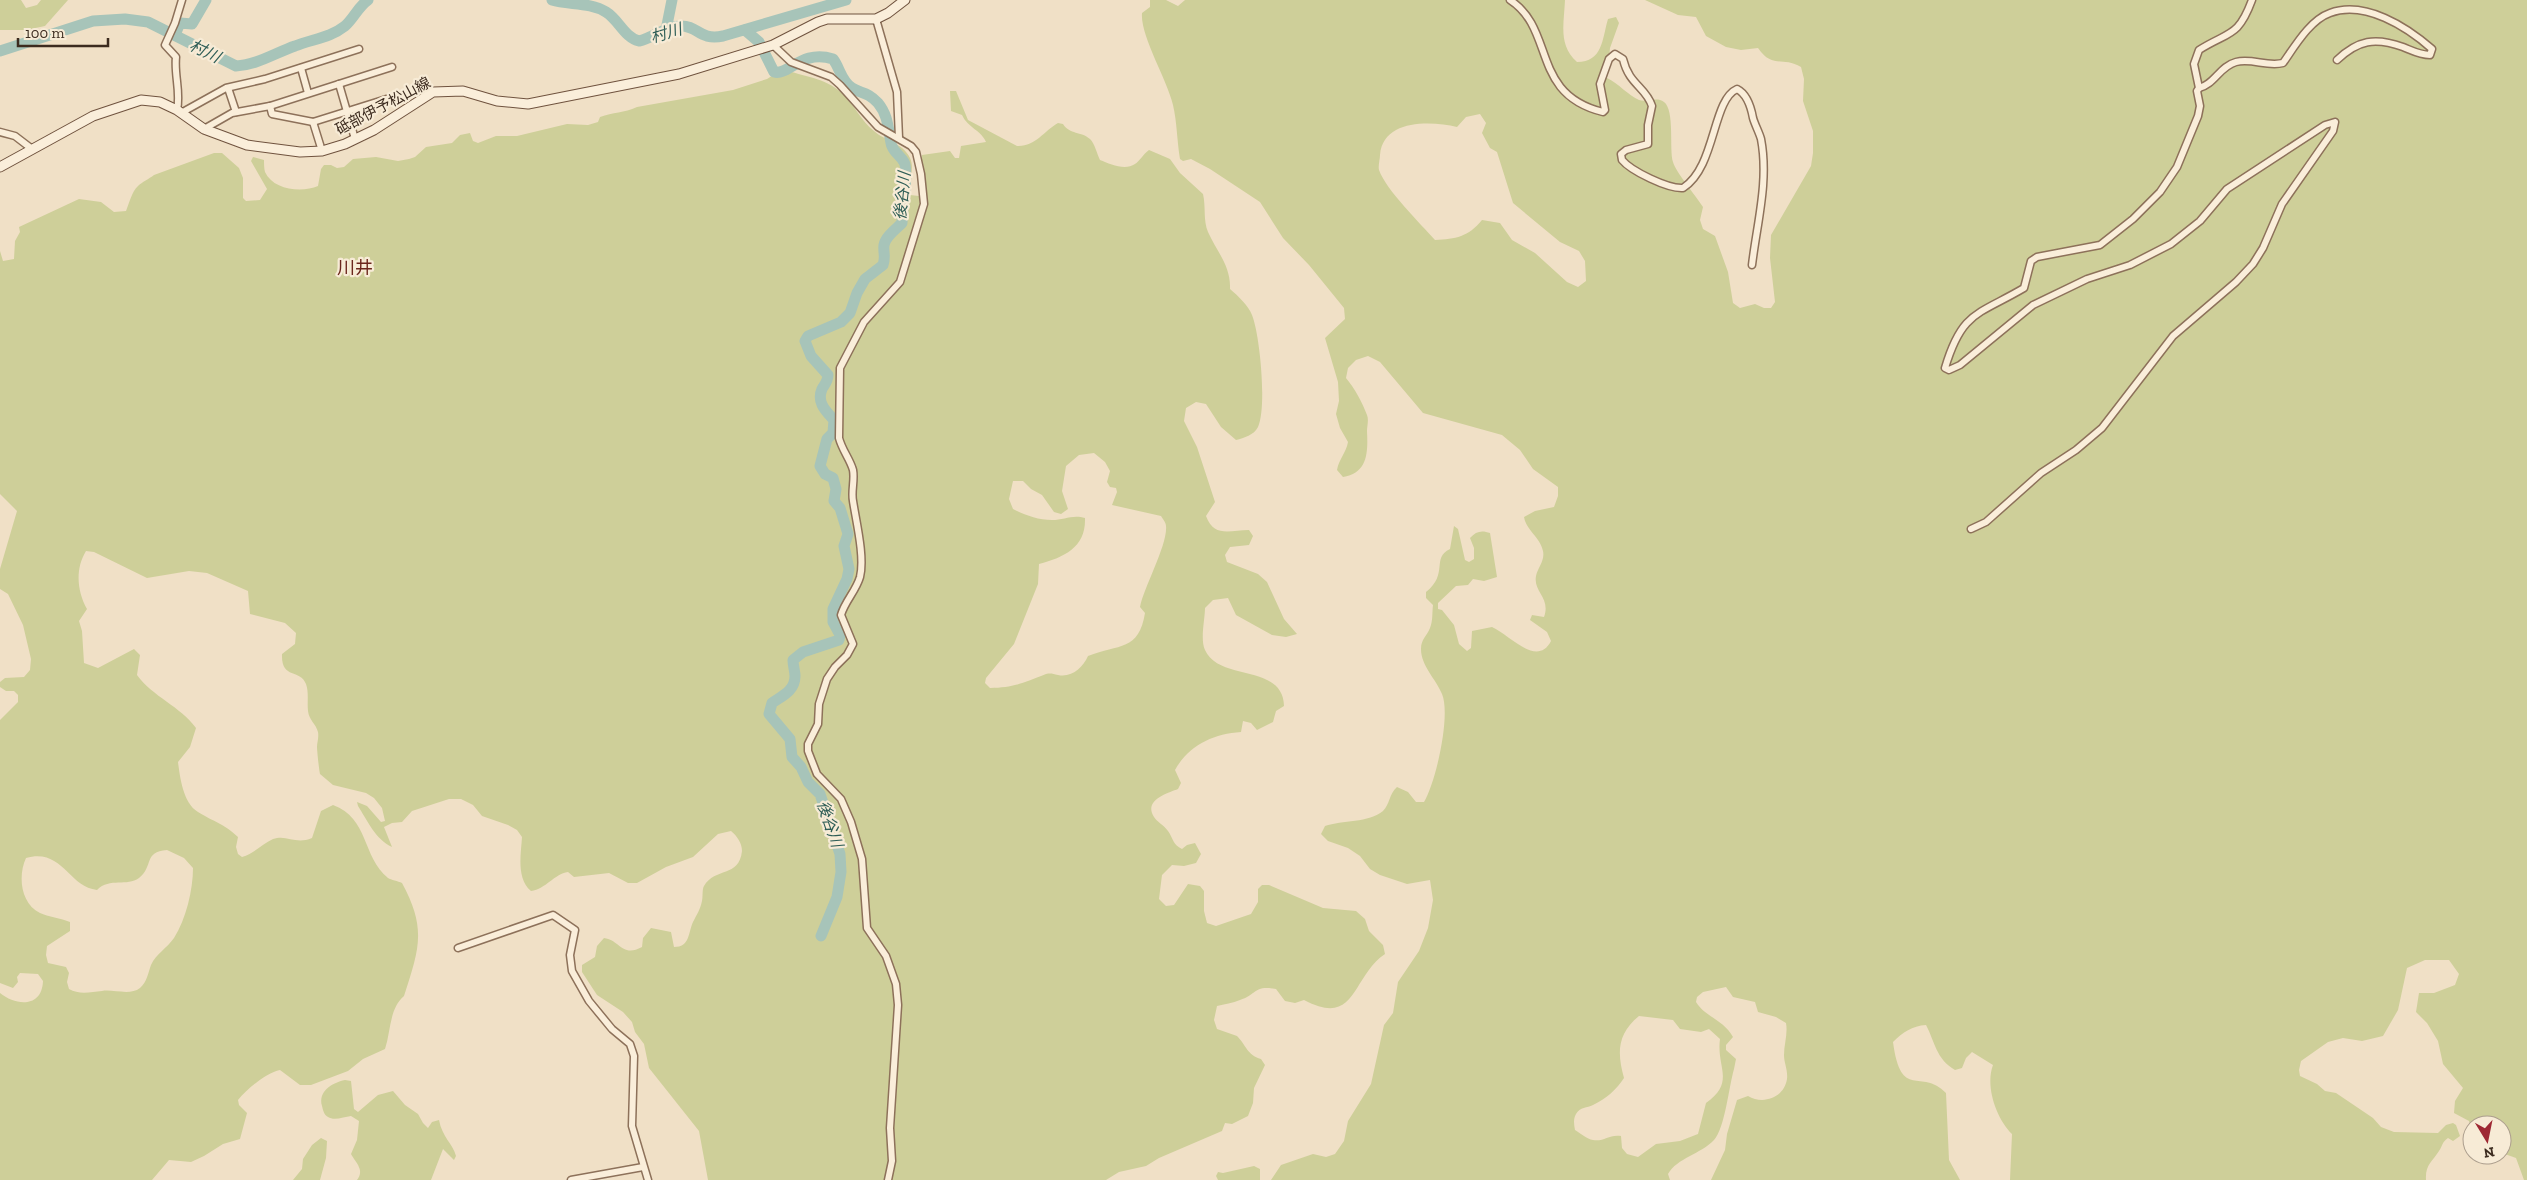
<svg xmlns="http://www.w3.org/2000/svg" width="2527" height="1180" font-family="'Zilla Slab','Noto Sans JP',serif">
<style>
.green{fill:#cecf99;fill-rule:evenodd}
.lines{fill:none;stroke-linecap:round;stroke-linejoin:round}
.river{stroke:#a7c4b9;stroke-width:11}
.minor-casing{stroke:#8d715a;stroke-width:9}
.secondary-casing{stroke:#6f523e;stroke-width:11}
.minor{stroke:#faeeda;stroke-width:6}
.secondary{stroke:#faeeda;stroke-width:9}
.labels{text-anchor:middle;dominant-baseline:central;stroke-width:4.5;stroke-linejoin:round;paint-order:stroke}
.street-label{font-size:15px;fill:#3c2b1f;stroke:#f7ebd6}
.water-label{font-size:16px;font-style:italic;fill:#2e5d56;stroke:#f7ebd6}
.quarter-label{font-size:18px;fill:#6b261c;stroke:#f7ebd6}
</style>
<rect width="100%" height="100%" fill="#f0e0c6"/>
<g class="green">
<polygon points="0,0 21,0 26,8 37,5 41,0 68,0 45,26 26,30 0,30"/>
<path d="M1150 0H1166L1178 6 1185 0H1565C1564 24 1558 45 1577 62 1603 62 1602 39 1608 19L1616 17 1619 23 1610 48 1607 78C1618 83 1629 96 1639 100 1647 103 1656 96 1664 102 1675 110 1669 150 1673 162 1675 171 1696 196 1703 207L1700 220 1703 229 1715 236 1728 272 1733 303 1740 308 1755 304 1764 308H1771L1775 302 1770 258 1771 235 1811 166 1813 153V131L1803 101 1804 79 1801 67C1783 56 1772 69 1758 48L1741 50 1726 47 1706 36 1696 17 1678 15 1645 0H2527V1180H2524L2516 1158 2502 1153V1125H2472V1132L2469 1121 2454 1113 2455 1101 2463 1088 2443 1064 2438 1041 2427 1023 2416 1012 2419 993H2434L2455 985 2459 974 2449 960H2425L2407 968 2398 1010 2383 1036 2362 1041 2343 1038 2328 1042 2301 1061 2299 1070 2300 1076 2317 1084 2325 1091 2336 1093 2373 1118 2381 1127 2394 1132 2438 1133 2446 1125 2453 1123 2456 1125 2460 1136 2453 1141 2448 1138C2442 1142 2443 1145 2439 1151 2432 1162 2425 1165 2426 1180H2010L2012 1134C1996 1118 1985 1086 1993 1065L1972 1052 1966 1058 1962 1068 1955 1070C1936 1059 1935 1042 1926 1025 1912 1026 1903 1032 1893 1042 1901 1102 1921 1067 1946 1093L1949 1160 1960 1180H1711L1725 1150 1727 1134 1737 1100 1748 1096C1763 1105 1784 1098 1787 1079 1788 1070 1784 1063 1784 1055 1784 1044 1788 1034 1786 1023L1776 1017 1758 1012 1755 1002 1733 997 1726 987 1703 992 1697 997 1696 1002C1705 1017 1724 1020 1733 1037L1726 1045V1050L1736 1059 1734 1069C1729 1086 1725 1128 1714 1140 1701 1154 1677 1158 1668 1174L1670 1180H1271L1281 1165 1313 1154 1326 1157 1335 1154 1344 1141 1348 1121 1371 1084 1384 1025 1393 1013 1398 982 1419 951 1428 928 1433 900 1430 880 1407 884 1380 875 1370 869 1360 856 1348 848 1328 841 1321 834 1325 826C1342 820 1369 823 1383 811 1390 804 1389 794 1397 787L1408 792 1416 802H1424C1436 782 1451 715 1442 694 1436 679 1421 666 1421 649 1421 639 1427 636 1430 628 1433 621 1432 613 1433 605L1426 598V592C1449 574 1431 558 1450 549L1454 526 1458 529 1465 560 1469 562 1474 559V548L1470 538C1476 531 1482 530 1490 533L1497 577 1484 581 1473 579 1468 585 1456 586 1438 603V609L1442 610 1454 625 1459 644 1467 651 1471 648 1472 631 1492 627C1510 635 1537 668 1551 641L1547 632 1530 620 1532 615 1544 617C1551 598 1533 592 1536 576 1538 567 1545 561 1543 551 1540 537 1526 530 1524 517L1535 511 1554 507 1558 496V487L1533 469 1520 450 1502 435 1423 413 1380 362 1368 356 1356 360 1348 368 1346 378C1355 389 1362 402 1367 415 1369 420 1367 426 1367 431 1368 452 1368 473 1343 477L1337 470C1339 459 1346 453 1348 442L1340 428 1336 414 1339 401 1338 382 1325 338 1345 319 1344 308 1309 265 1283 238 1260 202 1210 169 1191 159 1183 161 1180 159C1177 141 1177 122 1173 105 1167 79 1140 36 1142 13L1150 7ZM1480 114 1486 123 1482 133 1490 148 1497 152 1513 203 1560 242 1579 251 1585 261 1586 281 1578 287 1567 282 1535 253 1512 240 1500 223 1482 220C1468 237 1456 239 1435 240 1421 224 1386 190 1379 170 1378 166 1380 159 1380 155 1383 119 1431 121 1457 127L1466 117ZM1639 1016 1673 1020 1680 1029 1701 1032 1709 1029 1720 1039C1716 1067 1736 1082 1706 1103L1698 1134 1680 1141 1656 1144 1638 1157 1627 1154 1622 1148 1621 1136C1609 1134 1604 1142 1593 1140 1587 1139 1580 1133 1575 1130 1574 1125 1573 1119 1576 1114 1580 1107 1587 1108 1593 1105 1606 1099 1617 1089 1624 1078 1617 1053 1617 1034 1639 1016Z"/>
<path d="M783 69C804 77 824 77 842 93 854 104 861 121 874 131 885 141 903 143 910 158 916 171 906 182 910 195L919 196 926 191C926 180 920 166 922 155L950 151 955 158H959L961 146 986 142C981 130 968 128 962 115L951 111 950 91H956L968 120 1017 146C1035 147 1044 131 1058 123L1063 124C1070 135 1081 131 1090 139 1095 144 1097 154 1100 160 1110 164 1125 171 1135 164 1140 161 1143 154 1149 150L1170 159 1180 173 1203 194C1206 207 1203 220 1208 232 1217 252 1231 266 1230 289 1238 296 1248 305 1252 315 1260 335 1267 407 1258 427 1254 435 1244 438 1236 440L1221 427 1206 404 1196 402 1186 408 1184 421 1197 447 1215 502 1206 516C1214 538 1230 530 1249 530L1253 536 1249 545 1230 547 1225 555 1227 562 1258 574 1267 582 1284 619 1297 634 1286 637 1272 635 1236 615 1228 598 1213 600 1205 608C1205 619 1200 640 1205 650 1219 682 1283 663 1284 706L1276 711 1273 722 1257 730 1251 723 1243 721 1241 732C1213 734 1189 745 1175 770L1181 783 1178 789C1168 793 1143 800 1154 817 1157 822 1164 825 1168 831 1173 838 1173 845 1182 849L1187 845 1195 843 1201 854 1196 863 1184 866 1172 865 1162 875 1159 899 1166 906 1174 905 1188 884 1200 886 1204 891V911L1207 923 1216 926 1251 914 1258 902V889L1262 885H1269L1323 908 1356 911 1365 919 1369 931 1383 945 1385 954C1351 977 1357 1028 1304 1000L1295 1003 1285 1001 1276 989C1253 985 1257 995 1240 1000 1233 1003 1224 1004 1217 1006L1214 1020 1217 1029 1237 1036C1246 1045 1247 1055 1261 1059L1265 1065 1254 1088 1253 1103 1248 1116 1232 1124 1225 1123 1222 1131 1159 1158 1146 1166 1119 1172 1106 1180H708L699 1131 649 1068 644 1044 635 1032 632 1022 623 1012 597 995 582 972V965L595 957 597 946 604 938C620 940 622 958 642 947L643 938 651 928 671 932 674 947C690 947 688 933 693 922 697 914 700 910 702 901 703 897 702 889 704 886 715 867 739 878 742 851 742 843 737 836 731 831L718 834 693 857 666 867 637 883H628L609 873 574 877 568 872C554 874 546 889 531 891 516 878 521 854 522 837L517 830 508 825 482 816 473 805 461 799H449L412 811 402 822 392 823 384 827 392 847C376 840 367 820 358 806L357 802 367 806 381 822 385 821 382 808 374 798 366 793 333 785 320 774C319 770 317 750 317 747 317 742 319 738 318 732 316 724 309 720 308 711 307 703 309 692 306 684 300 668 281 680 282 654L295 644 296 633 285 623 250 614 248 591 207 573 189 571 147 578 94 552 86 551C75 569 77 591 87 609L79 621 82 631 84 663 98 668 134 649 140 655 137 675C153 697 180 706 196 728L190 747 178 762C180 777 183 803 198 812 214 822 223 823 238 837L236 847 238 854 242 857C255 853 262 844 273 839 287 834 295 845 312 838L321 811 333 805C369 818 362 857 388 878 391 880 398 881 402 883 427 929 419 949 404 996 389 1009 391 1031 385 1049L363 1059 348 1071 311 1085H300L280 1070C266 1073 247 1089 238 1100L239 1105 247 1113 240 1139 223 1144 204 1156 191 1162 169 1160 152 1180H0V993C16 1006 42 1008 43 981L38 974 20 973 17 977 18 982 13 988 0 983V720L18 702V695L14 691H6L0 687V682L5 678 24 677 30 670 31 659 23 625 8 594 0 589V569L17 511 0 494V251L3 261 14 259 15 241 20 232 19 227 79 199 101 202 114 212 126 211C129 204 132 191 138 186 142 182 149 179 154 175L214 153H222L239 168 243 178V198L246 201 260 200 267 189 251 161 253 157 264 160C264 163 264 169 265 172 273 190 302 193 318 186L321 169 324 165H331L337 168 344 167 353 159 376 157 398 161 409 159 415 157 426 147 452 143 460 135 470 133 473 141 478 143 496 136H517L567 124 588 125 598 122 600 117C613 112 624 113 637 107L733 90 767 79ZM1094 453 1105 462 1110 471 1107 482 1110 487 1116 488 1117 492 1112 505 1161 516C1163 519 1166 523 1166 526 1168 544 1144 587 1140 607L1145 613C1139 651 1119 644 1088 656 1083 667 1072 678 1058 675 1053 674 1051 673 1046 674 1025 682 1014 688 990 688L985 683 986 678 1014 644 1038 584 1039 564C1065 557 1086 547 1085 518 1073 514 1064 520 1052 520 1038 520 1025 515 1013 509L1009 499 1013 481H1023L1031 489 1042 495 1054 512 1061 514 1068 509 1062 491 1066 466 1079 455ZM167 850 184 858 193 868C193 890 186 919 174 938 167 948 156 954 151 965 148 973 147 982 140 988 130 996 113 989 102 991 91 992 79 995 69 989L67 982 69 973 66 967 48 963 46 955 47 946 70 931V922C61 918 48 917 40 913 20 903 18 875 26 858 63 848 68 887 97 890 110 877 127 887 139 878 154 866 143 852 167 850Z"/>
<path d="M345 1080 351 1081 354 1109 358 1112 378 1095 393 1091 405 1105 418 1114 423 1123 428 1128 432 1122 439 1120C442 1137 453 1144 456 1156L454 1160 443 1149 431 1180H357C365 1170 356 1163 351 1154L357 1140 359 1121 351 1116C344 1117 334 1121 328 1117 324 1115 323 1110 322 1106 318 1091 332 1083 345 1080Z"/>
<polygon points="321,1138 327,1141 326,1158 320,1180 293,1180 302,1169 303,1159 312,1145"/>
<polygon points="1254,1166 1260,1169 1260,1180 1218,1180 1216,1176 1218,1172 1223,1173"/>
</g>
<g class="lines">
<g class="river">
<path d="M552 0C568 5 590 2 606 12 619 20 624 37 639 41 653 38 666 26 680 26 698 25 699 41 723 36L846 0"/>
<polyline points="666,30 672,0"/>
<path d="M745 30 759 42 774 72C789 76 801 49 833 59 840 68 841 81 852 88 861 94 867 91 878 103 888 115 888 128 891 143 892 151 900 155 904 162 909 170 902 210 902 223 896 229 885 237 884 245 883 252 886 257 883 265L865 279 857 293 850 313 841 322 808 336 805 341 811 356 828 375C828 381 825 384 822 389 816 403 827 412 834 420L833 433 827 439 820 466 825 474 833 478 836 489 834 501 840 508 848 534 844 546 849 569 847 579 833 609V622L840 635 839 640 803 652 793 660C793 666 795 671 795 676 795 691 782 696 772 703L769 714 790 739 792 757 801 767 808 782 820 794 840 854 841 872 837 897 821 936"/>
<polyline points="175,35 180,23 192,24 206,0"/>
<path d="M0 51 93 21 125 19 148 22 236 66C257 65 275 53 295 46 312 39 330 38 345 26 354 18 358 7 368 0"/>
</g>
<g class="minor-casing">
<g id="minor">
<path d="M1510 0C1556 30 1530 94 1603 112L1605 110 1600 84 1609 59 1615 54 1623 59C1629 85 1646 87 1652 106L1648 125V144L1626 150 1621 154 1622 160C1631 171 1668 189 1683 188 1716 167 1712 100 1737 89 1747 94 1751 107 1753 118 1755 125 1759 132 1761 139 1769 181 1757 223 1752 265"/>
<polyline points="876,19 897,92 899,138"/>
<path d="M773 45 791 62 831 77 840 85 878 127 911 146 916 152 921 174 924 204 900 282 864 322 840 368 839 438C842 450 850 459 853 470 855 480 851 491 853 501 856 521 865 557 860 577 856 591 845 601 841 615L853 644 847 655 835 667 827 679 819 704 818 724 808 744V751L817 774 841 799 851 822 862 859 867 928 886 956 896 984 898 1005 890 1128 892 1161 888 1180"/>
<polyline points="301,68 308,93"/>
<polyline points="339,84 355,139"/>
<polyline points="228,88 236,112"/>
<path d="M2199 88C2214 85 2220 66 2236 62 2252 58 2267 67 2283 63 2295 46 2310 20 2330 13 2365 0 2407 27 2432 49L2430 55C2420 55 2413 51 2403 47 2375 37 2358 40 2337 60"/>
<polyline points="270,106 272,114 313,122 396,96"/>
<path d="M177 110C181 92 174 75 176 57L165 45 175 23 182 0"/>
<polyline points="181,113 226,88 265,79 359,49"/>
<polyline points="313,122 322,151"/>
<polyline points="204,129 232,113 270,106 392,67"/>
<polyline points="0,132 15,136 32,149"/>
<path d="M1971 529 1986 522 2041 473 2076 450 2102 428 2173 336 2236 282 2253 264 2263 248 2282 204 2333 131 2335 122 2325 125 2227 189 2200 221 2171 244 2130 265 2087 279 2033 305 1960 365 1949 370 1945 368C1962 311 1978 315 2024 288L2031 261 2037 257 2100 245 2133 219 2160 192 2177 167 2198 116 2200 106 2197 91 2199 88 2194 64 2199 50C2229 31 2238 38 2252 0"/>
<polyline points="458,948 553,915 575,930 570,955 572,971 589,1001 612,1029 630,1044 634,1056 632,1126 648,1180"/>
<polyline points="571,1180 643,1167"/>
</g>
</g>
<g class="secondary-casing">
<polyline id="secondary" points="0,167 93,116 141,100 160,102 177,110 204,129 247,145 300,152 322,151 345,144 374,130 433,92 463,91 497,101 528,104 679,74 773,45 818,22 827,19 876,19 888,13 905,0"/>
</g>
<use href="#minor" class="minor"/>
<use href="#secondary" class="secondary"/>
</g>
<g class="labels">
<g class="street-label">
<text transform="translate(383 106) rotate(-28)">砥部伊予松山線</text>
</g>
<g class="water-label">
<text transform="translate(666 33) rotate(-16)">村川</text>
<text transform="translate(205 51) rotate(26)">村川</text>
<text transform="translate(902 196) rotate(-84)">後谷川</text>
<text transform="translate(830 824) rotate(71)">後谷川</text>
</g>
<g class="quarter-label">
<text x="355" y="268">川井</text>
</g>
</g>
<g transform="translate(2487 1140) rotate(170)"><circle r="24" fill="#f7ebd6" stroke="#ac9e8d"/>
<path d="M0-4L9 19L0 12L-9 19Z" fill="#9e2833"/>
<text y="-8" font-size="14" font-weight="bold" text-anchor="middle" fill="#3c2b1f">N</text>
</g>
<path d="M18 38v8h90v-8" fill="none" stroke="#3c2b1f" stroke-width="2.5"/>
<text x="25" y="38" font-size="15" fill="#3c2b1f" stroke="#f7ebd6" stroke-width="4" paint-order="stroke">100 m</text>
</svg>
